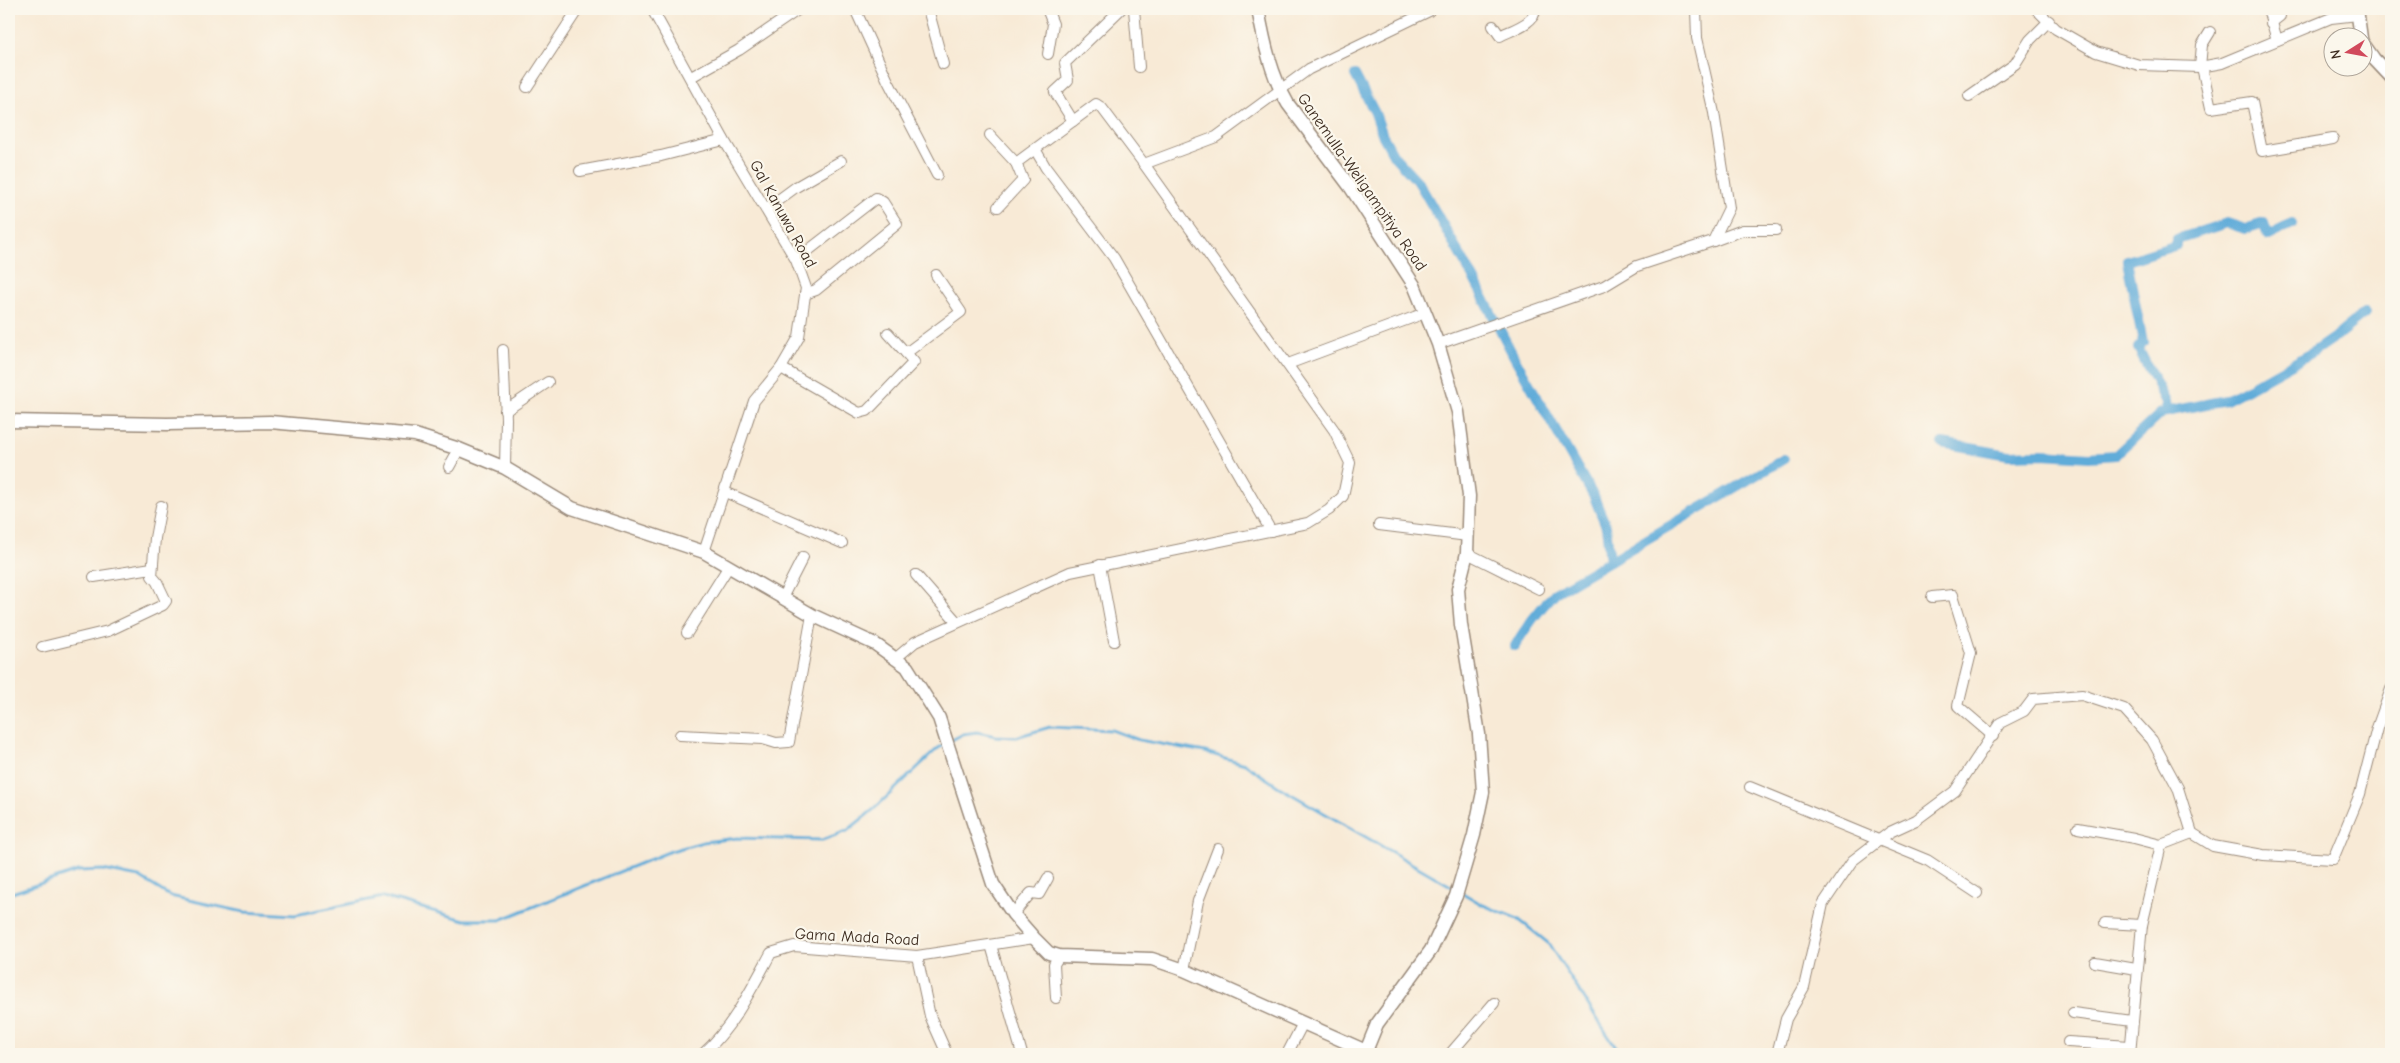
<svg xmlns="http://www.w3.org/2000/svg" width="2400" height="1063" font-family="'Comic Neue',sans-serif">
<style>
.lines{fill:none;stroke-linecap:round;stroke-linejoin:round}
.stream{stroke:#60acd9;stroke-width:3}
.canal{stroke:#60acd9;stroke-width:10}
.minor-casing{stroke:#9a8a7a;stroke-width:12}
.tertiary-casing{stroke:#9a8a7a;stroke-width:15}
.minor{stroke:#fff;stroke-width:10}
.tertiary{stroke:#fff;stroke-width:12}
.labels{text-anchor:middle;dominant-baseline:central;stroke-width:4.5;stroke-linejoin:round;paint-order:stroke}
.street-label{font-size:16px;fill:#3b2a1e;stroke:#fbf7ec}
</style>
<rect width="100%" height="100%" fill="#fbf7ec"/>
<filter id="ink" filterUnits="userSpaceOnUse"><feTurbulence type="fractalNoise" baseFrequency=".02" numOctaves="2"/><feDisplacementMap in="SourceGraphic" scale="10" xChannelSelector="R" yChannelSelector="G"/><feConvolveMatrix kernelMatrix="1 2 1 2 8 2 1 2 1" color-interpolation-filters="sRGB"/></filter>
<filter id="wash" filterUnits="userSpaceOnUse"><feTurbulence type="fractalNoise" baseFrequency=".0096" numOctaves="4" result="noise"/><feDisplacementMap in="SourceGraphic" scale="20" xChannelSelector="R" yChannelSelector="G"/><feGaussianBlur stdDeviation="1.12" result="paint"/><feColorMatrix in="noise" values="0 0 0 0 0 0 0 0 0 0 0 0 0 0 0 0 0 1.4 0 .05"/><feComposite in="paint" operator="in"/></filter>
<g filter="url(#wash)">
<rect width="100%" height="100%" fill="#f8ead6"/>
<g class="lines">
<g class="stream">
<polyline points="950,741 963,734 977,732 996,736 1016,737 1050,727 1112,730 1139,740 1205,752 1245,764 1279,787 1456,889"/>
<polyline points="1461,892 1483,905 1518,919 1548,943 1620,1054"/>
<polyline points="9,894 78,871 103,870 139,877 170,896 244,912 295,915 383,897 465,920 500,920 671,851 703,842 737,838 822,840 847,831 874,809 937,749 945,744"/>
</g>
<g class="canal">
<polyline points="1355,75 1375,113 1383,136 1394,156 1419,183 1474,279 1513,355 1594,497 1606,526 1610,561"/>
<polyline points="2167,412 2166,402 2138,348 2143,342 2127,261 2177,245 2177,239 2227,223 2245,229 2264,223 2268,236 2292,224"/>
<polyline points="1942,443 2009,455 2043,454 2089,457 2116,455 2161,413 2226,400 2249,388 2310,354 2339,334 2365,313"/>
<path d="M1515 646C1526 626 1539 610 1555 593L1784 459"/>
</g>
</g>
</g>
<g filter="url(#ink)">
<g class="lines">
<g class="minor-casing">
<g id="minor">
<polyline points="652,9 724,140 796,260 806,288 799,337 781,368 754,401 704,552"/>
<polyline points="855,9 888,81 937,175"/>
<polyline points="928,9 943,64"/>
<polyline points="1047,9 1053,24 1048,54"/>
<polyline points="1134,9 1139,67"/>
<polyline points="2036,9 2056,29 2096,52 2139,65 2200,67 2222,63 2331,18 2358,15"/>
<polyline points="2268,9 2277,40"/>
<polyline points="2271,23 2280,16 2280,9"/>
<path d="M1493 26 1500 36C1511 30 1536 23 1535 9"/>
<polyline points="2200,67 2202,45 2210,32"/>
<polyline points="2202,67 2211,108 2252,102 2262,151 2333,139"/>
<polyline points="691,77 739,50 799,9"/>
<polyline points="527,87 578,9"/>
<polyline points="1969,96 2015,64 2030,40 2049,21"/>
<polyline points="1073,121 1055,92 1068,80 1065,63 1121,9"/>
<polyline points="990,135 1016,163"/>
<polyline points="1035,149 1046,168 1114,258 1271,531"/>
<polyline points="580,171 661,156 724,140"/>
<polyline points="998,207 1023,180 1016,163 1096,104 1102,108 1144,164"/>
<polyline points="766,209 796,187 841,161"/>
<polyline points="1713,241 1743,230 1776,230"/>
<polyline points="796,260 876,198 883,202 897,224 816,290 805,294"/>
<polyline points="1438,344 1604,286 1637,266 1713,241 1729,208 1714,113 1697,38 1696,9"/>
<polyline points="503,350 506,419 505,468"/>
<polyline points="906,353 961,312 936,275"/>
<polyline points="1288,364 1425,313"/>
<polyline points="781,368 859,413 867,411 914,362 888,333"/>
<polyline points="505,411 548,382"/>
<polyline points="449,467 459,449"/>
<polyline points="725,492 842,543"/>
<polyline points="1379,525 1468,536"/>
<polyline points="1467,553 1539,589"/>
<polyline points="1100,565 1114,641"/>
<polyline points="916,575 957,622"/>
<polyline points="94,577 152,568"/>
<polyline points="1932,597 1953,595 1971,653 1958,706 1993,736"/>
<polyline points="782,598 803,557"/>
<polyline points="687,633 729,566"/>
<polyline points="42,647 108,631 163,605 166,601 157,582 152,576 155,538 161,506"/>
<polyline points="895,659 915,642 1070,572 1308,523 1329,510 1343,496 1350,463 1334,430 1144,164 1216,137 1309,69 1429,11"/>
<polyline points="680,735 763,739 776,743 789,742 812,615"/>
<polyline points="1750,787 1927,860 1977,893"/>
<polyline points="2078,828 2134,838 2161,845 2192,833"/>
<polyline points="1013,914 1031,893 1039,894 1048,878"/>
<polyline points="2105,923 2142,925"/>
<polyline points="991,945 1022,1054"/>
<polyline points="917,956 930,1016 947,1054"/>
<polyline points="2095,962 2136,969"/>
<polyline points="1184,970 1198,901 1218,849"/>
<polyline points="1056,998 1054,964 1059,956"/>
<polyline points="2073,1013 2132,1021"/>
<polyline points="2068,1042 2130,1046"/>
<path d="M703 1054C733 1027 752 988 771 953L794 946 917 956 1034 938"/>
<polyline points="1287,1054 1303,1023"/>
<polyline points="1450,1054 1494,1003"/>
<polyline points="1777,1054 1786,1019 1804,987 1823,904 1852,861 1890,832 1916,820 1955,791 2000,723 2024,711 2033,699 2082,695 2124,709 2152,740 2178,788 2192,833 2213,846 2263,855 2333,859 2360,794 2377,728 2391,689"/>
<polyline points="2130,1054 2142,925 2161,845"/>
</g>
</g>
<g class="tertiary-casing">
<g id="tertiary">
<path d="M1258 9C1264 42 1271 75 1288 104L1351 188 1414 285 1438 344 1458 412 1469 496 1467 553 1458 589 1461 625 1479 734 1483 792 1474 835 1456 896 1431 950 1377 1024 1366 1051 1371 1054"/>
<polyline points="2357,9 2361,38"/>
<polyline points="2362,42 2374,59 2391,77"/>
<polyline points="9,421 167,424 270,422 415,435 459,449 505,468 572,508 704,552 812,615 875,644 907,667 939,718 993,884 1013,914 1034,938 1049,953 1059,956 1152,959 1184,970 1366,1051"/>
</g>
</g>
<use href="#minor" class="minor"/>
<use href="#tertiary" class="tertiary"/>
</g>
</g>
<g class="labels">
<g class="street-label">
<text transform="translate(1362 182) rotate(55)">Ganemulla-Weligampitiya Road</text>
<text transform="translate(783 214) rotate(61)">Gal Kanuwa Road</text>
<text transform="translate(857 937) rotate(3)">Gama Mada Road</text>
</g>
</g>
<rect width="2400" height="1063" fill="none" stroke="#fbf7ec" stroke-width="30"/>
<g transform="translate(2348 52) rotate(259)"><circle r="24" fill="#fbf7ec" stroke="#aea59a"/>
<path d="M0-4L9 19L0 12L-9 19Z" fill="#d1495b"/>
<text y="-8" font-size="14" font-weight="bold" text-anchor="middle" fill="#3b2a1e">N</text>
</g>
</svg>
